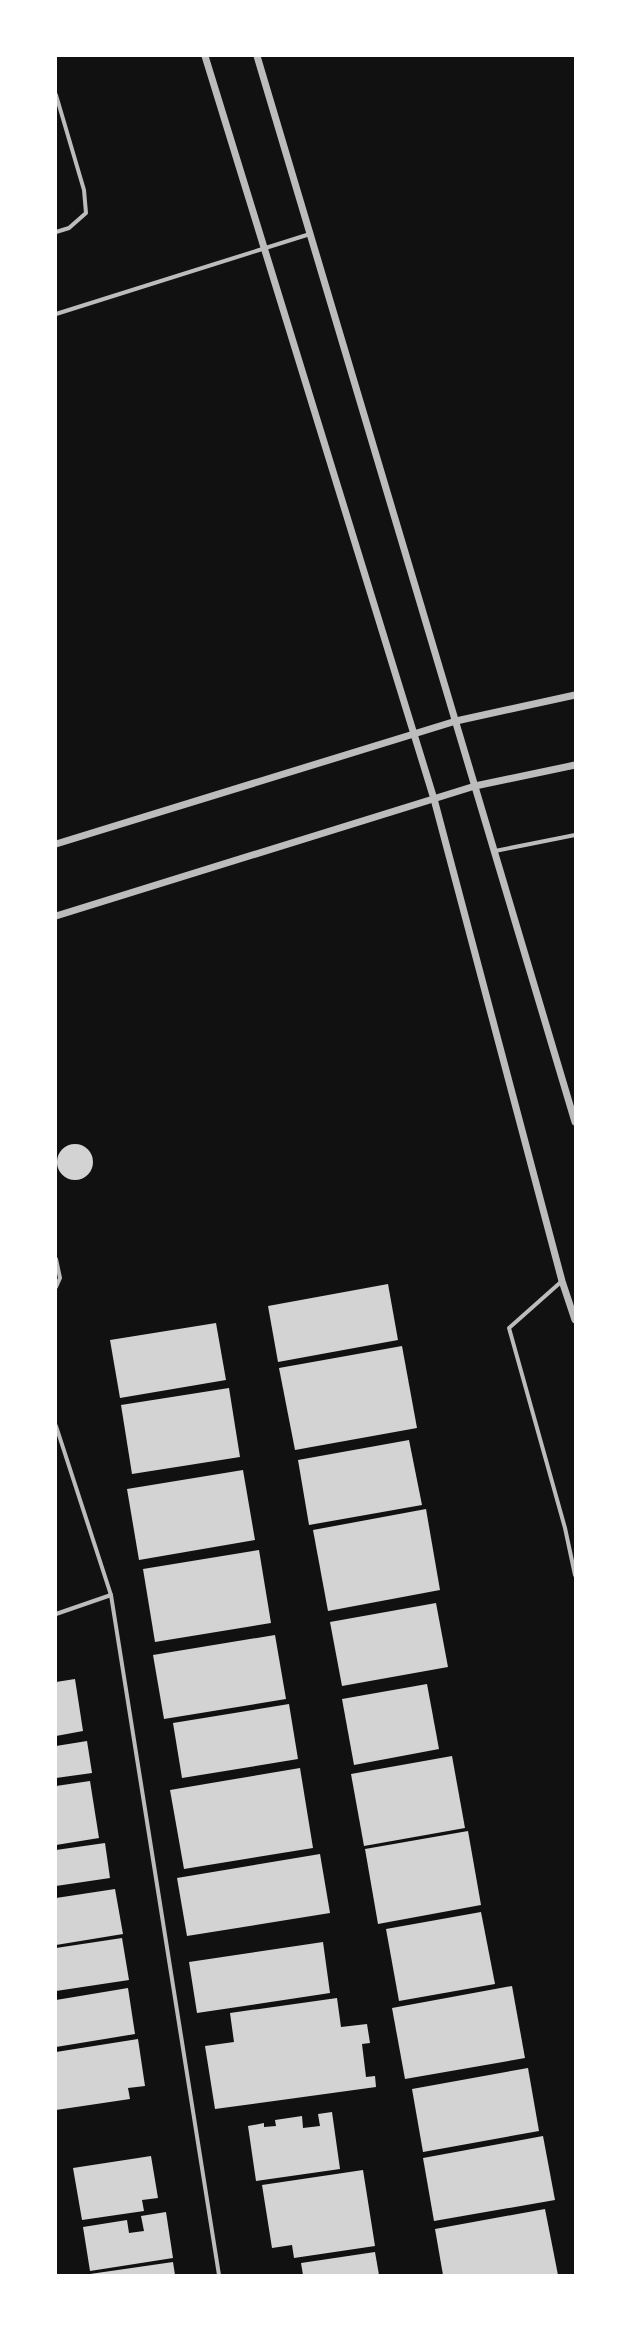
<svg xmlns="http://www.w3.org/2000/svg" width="631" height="2331" font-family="Commissioner,sans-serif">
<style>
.building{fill:#d3d3d3}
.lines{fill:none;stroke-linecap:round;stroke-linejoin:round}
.minor{stroke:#bcbcbc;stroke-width:4}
.tertiary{stroke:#bcbcbc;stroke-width:7}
</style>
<rect width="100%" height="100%" fill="#111"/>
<g class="building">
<circle cx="75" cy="1162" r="18"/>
<polygon points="388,1284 398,1340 278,1362 268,1306"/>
<polygon points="216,1323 226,1380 120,1398 110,1340"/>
<polygon points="402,1346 417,1428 295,1450 279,1368"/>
<polygon points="229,1388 240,1457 132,1474 121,1405"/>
<polygon points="409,1440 422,1505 309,1525 298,1460"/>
<polygon points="243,1470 255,1540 139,1560 127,1489"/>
<polygon points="426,1509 440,1590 328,1611 313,1530"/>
<polygon points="259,1550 271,1623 155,1642 143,1569"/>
<polygon points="436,1603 448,1667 342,1686 330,1622"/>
<polygon points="275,1635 286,1699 164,1719 153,1655"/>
<polygon points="75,1679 83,1731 56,1736 56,1682"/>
<polygon points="427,1684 439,1749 354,1765 342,1699"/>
<polygon points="289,1704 298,1759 182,1778 173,1723"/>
<polygon points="87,1741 92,1773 56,1778 56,1746"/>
<polygon points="452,1756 465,1828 364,1846 351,1774"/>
<polygon points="300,1768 313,1848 184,1869 170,1790"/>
<polygon points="90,1781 99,1838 56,1845 56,1786"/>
<polygon points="468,1831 481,1905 378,1924 365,1849"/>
<polygon points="105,1843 110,1878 56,1886 56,1850"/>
<polygon points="320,1854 330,1913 187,1936 177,1878"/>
<polygon points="115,1889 123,1934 56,1945 56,1898"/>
<polygon points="481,1912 495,1984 399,2001 386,1929"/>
<polygon points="122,1938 129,1980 56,1991 56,1948"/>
<polygon points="323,1942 330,1993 197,2013 189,1962"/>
<polygon points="512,1986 525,2058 405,2079 392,2008"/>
<polygon points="128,1988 135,2034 56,2047 56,2000"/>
<polygon points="337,1998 341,2027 367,2024 370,2043 362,2044 366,2077 375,2076 376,2087 215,2109 205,2046 234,2042 230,2013"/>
<polygon points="138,2039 145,2086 128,2088 130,2099 56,2110 56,2052"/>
<polygon points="528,2068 539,2131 423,2152 412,2089"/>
<polygon points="332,2112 340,2169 256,2181 248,2126 264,2123 264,2127 276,2126 275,2120 302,2116 303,2128 320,2126 318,2114"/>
<polygon points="543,2136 555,2200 434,2221 423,2158"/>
<polygon points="151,2156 158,2198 142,2200 144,2211 82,2220 73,2168"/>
<polygon points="363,2170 375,2246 294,2258 292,2245 272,2248 262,2185"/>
<polygon points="545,2209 558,2275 443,2275 435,2229"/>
<polygon points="166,2212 173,2258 90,2271 83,2227 127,2220 129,2233 144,2231 141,2216"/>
<polygon points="375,2252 379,2275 303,2275 301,2263"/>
<polygon points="173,2262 175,2275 90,2275 90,2274"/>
</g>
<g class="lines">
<g class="minor">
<polyline points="56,95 84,190 86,213 69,228 56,232"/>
<polyline points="56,314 310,234"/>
<polyline points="495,851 575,835"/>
<polyline points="56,1259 60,1278 56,1287"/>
<polyline points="562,1281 509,1328 565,1528 575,1575"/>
<polyline points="56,1426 111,1595 219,2275"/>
<polyline points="56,1614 111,1595"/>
</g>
<g class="tertiary">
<polyline points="205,56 434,799 562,1281 575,1320"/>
<polyline points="257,56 575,1122"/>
<polyline points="56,844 456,721 575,695"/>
<polyline points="56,916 475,786 575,765"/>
</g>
</g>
<rect width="631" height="2331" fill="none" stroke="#ffffff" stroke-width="114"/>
</svg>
